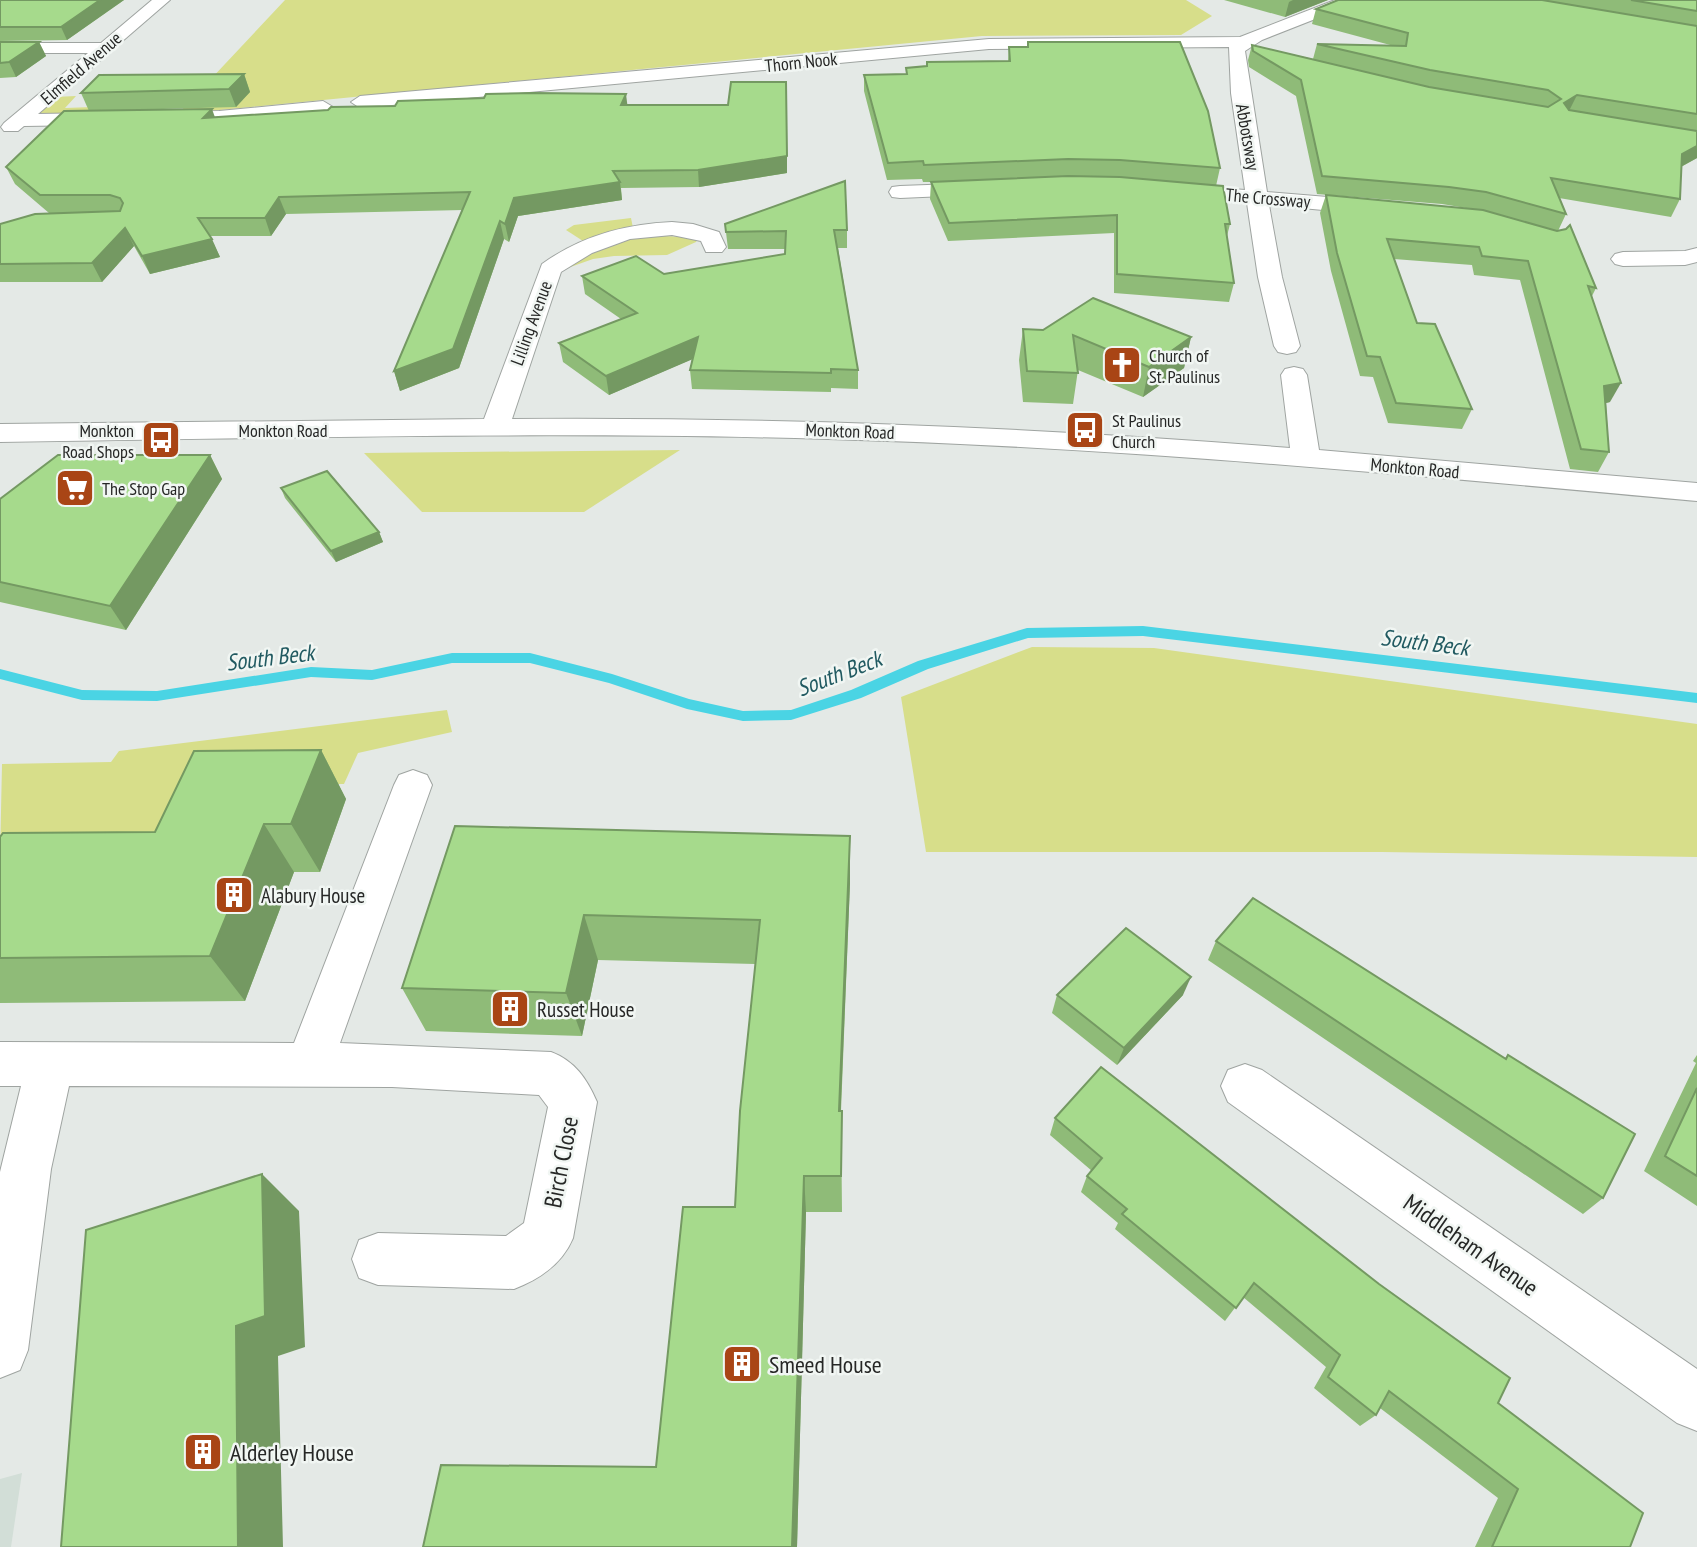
<svg xmlns="http://www.w3.org/2000/svg" width="1697" height="1547" font-family="'PT Sans Narrow',sans-serif">
<style>
.built{fill:#d2ded7}
.green{fill:#d7de8a}
.lines{fill:none;stroke-linecap:round;stroke-linejoin:round}
.stream{fill:#4ad4e4;fill-rule:evenodd}
.minor-casing{stroke:#9fa4a1;stroke-width:2}
.minor{fill:#fff;fill-rule:evenodd}
.wall{fill:#8fbb78}
.shaded-wall{fill:#749962}
.building{fill:#a6da8c;stroke:#749962;stroke-width:2}
.labels{text-anchor:middle;dominant-baseline:central;stroke-width:5;stroke-linejoin:round;paint-order:stroke}
.far-street-label{font-size:18px;fill:#262726;stroke:#f1f6f3}
.far-poi-label{font-size:18px;fill:#262726;stroke:#f1f6f3;text-anchor:start}
.poi-label{font-size:21px;fill:#262726;stroke:#f1f6f3;text-anchor:start}
.water-label{font-size:23px;font-style:italic;fill:#215a61;stroke:#f1f6f3}
.near-street-label{font-size:24px;fill:#262726;stroke:#f1f6f3}
.near-poi-label{font-size:24px;fill:#262726;stroke:#f1f6f3;text-anchor:start}
</style>
<rect width="100%" height="100%" fill="#e4e9e6"/>
<polygon class="built" points="22,1473 11,1547 0,1547 0,1479"/>
<g class="green">
<polygon points="285,0 1186,0 1212,16 1181,35 982,36 178,114"/>
<polygon points="76,96 65,108 178,104 142,116 44,116 39,114 54,97"/>
<polygon points="631,218 633,228 583,241 566,230 574,225"/>
<polygon points="650,235 698,238 696,242 667,255 614,256 593,259 562,270 601,245"/>
<polygon points="680,450 584,512 422,512 364,453"/>
<polygon points="1032,647 1154,648 1697,724 1697,857 1382,852 926,852 901,697"/>
<polygon points="447,710 452,732 358,753 344,784 206,785 170,858 0,859 2,764 111,762 119,751"/>
</g>
<g class="lines">
<polygon class="stream" points="1143,626 1697,693 1697,703 1143,636 1028,638 928,669 861,698 791,720 743,721 687,709 609,683 530,663 452,663 372,680 311,677 157,701 82,700 0,679 0,669 82,690 157,691 311,667 372,670 452,653 530,653 612,674 689,699 743,711 791,710 851,690 918,661 1027,628"/>
<g class="minor-casing">
<g id="minor">
<polygon points="152,0 170,0 38,114 219,111 323,101 333,107 323,113 219,123 24,126 18,131 4,131 1,127 4,123 88,53 0,53 0,43 101,43"/>
<polygon points="1335,0 1358,0 1356,3 1262,40 1245,51 1267,192 1376,201 1384,203 1387,208 1384,213 1376,215 1269,205 1282,277 1300,346 1296,352 1287,354 1278,352 1274,346 1258,277 1247,203 1171,196 1163,195 1160,190 1163,185 1171,184 1245,190 1231,93 1229,47 989,49 360,108 351,102 360,96 989,39 1240,37"/>
<polygon points="982,183 990,184 993,189 990,194 900,198 892,197 889,192 892,187 900,186"/>
<path d="M672 222 693 224 719 232 726 247 722 252H706L701 241 672 235 630 239 592 253 561 272 512 419C772 417 1031 427 1290 448L1281 375 1285 369 1294 367 1303 369 1307 375 1319 450 1697 483V501C1408 475 1119 447 828 439 552 431 276 438 0 442V424L484 419 542 264C581 236 625 224 672 222Z"/>
<polygon points="1697,248 1697,262 1685,265 1623,266 1615,264 1611,259 1615,254 1623,252 1685,251"/>
<path d="M413 770 427 775 432 785 340 1043 551 1052C575 1061 587 1079 597 1102L573 1238C562 1264 540 1279 514 1289L378 1285 359 1278 352 1259 359 1240 378 1233 506 1236 524 1223 548 1107 539 1095 392 1087 69 1086 51 1169 28 1350 20 1370 0 1378V1172L21 1086H0V1042L294 1043 394 785 399 775Z"/>
<polygon points="1245,1064 1262,1070 1697,1369 1697,1431 1677,1423 1228,1102 1221,1086 1228,1070"/>
</g>
</g>
<use href="#minor" class="minor"/>
</g>
<g class="wall">
<polygon points="0,0 124,0 67,40 0,41"/>
<polygon points="1224,0 1328,0 1285,17"/>
<polygon points="1338,0 1697,0 1697,158 1681,167 1680,199 1671,217 1559,198 1566,214 1558,231 1596,288 1592,296 1610,402 1606,403 1609,452 1598,472 1570,469 1520,280 1474,275 1472,265 1394,259 1417,323 1472,409 1462,429 1388,423 1373,377 1360,376 1331,271 1320,213 1326,195 1472,209 1442,204 1317,194 1296,96 1249,67 1248,60 1252,45 1313,59 1317,44 1394,46 1312,24 1316,9"/>
<polygon points="0,42 39,42 46,56 16,77 0,78"/>
<polygon points="1028,42 1220,168 1216,186 1230,224 1227,236 1234,283 1229,302 1114,293 1114,233 948,241 930,199 931,182 923,182 922,179 887,180 864,91 864,75 906,74 906,68 927,66 927,62 1008,61 1009,47 1027,47"/>
<polygon points="244,74 250,92 236,107 89,111 81,93"/>
<polygon points="627,105 787,173 699,187 621,188 622,200 518,216 509,242 504,239 459,368 400,391 394,371 463,210 286,214 271,236 210,236 220,257 150,274 134,246 102,282 0,282 0,224 49,213 15,184 6,167 215,117"/>
<polygon points="725,224 847,230 847,248 838,248 858,370 858,389 831,388 831,392 692,389 690,370 692,359 609,395 563,362 559,343 621,319 585,294 582,276 664,274 785,254 785,249 728,249"/>
<polygon points="1023,329 1191,337 1184,368 1143,397 1078,370 1073,404 1023,402 1019,360"/>
<polygon points="210,455 222,479 126,630 0,602 0,499"/>
<polygon points="281,488 379,532 383,542 336,562 285,498"/>
<polygon points="321,750 346,799 320,872 294,872 245,1001 0,1003 0,837 155,832"/>
<polygon points="455,826 850,883 841,1111 842,1212 806,1212 797,1547 423,1547 656,1467 735,1207 755,964 598,960 582,1036 426,1031 402,988"/>
<polygon points="1216,941 1505,1058 1508,1055 1603,1198 1583,1214 1208,960"/>
<polygon points="1057,995 1183,995 1117,1065 1052,1013"/>
<polygon points="1697,1055 1697,1206 1644,1171 1696,1063 1693,1061"/>
<polygon points="1055,1118 1498,1403 1630,1547 1475,1547 1498,1498 1380,1408 1376,1415 1360,1426 1314,1388 1326,1367 1243,1297 1225,1321 1115,1229 1118,1223 1081,1192 1087,1176 1092,1171 1050,1135"/>
</g>
<g class="shaded-wall">
<polygon points="100,0 124,0 67,40 61,27"/>
<polygon points="1293,0 1328,0 1285,17 1289,2"/>
<polygon points="39,42 46,56 16,77 9,62"/>
<polygon points="244,74 250,92 236,107 229,89"/>
<polygon points="626,94 628,110 621,105"/>
<polygon points="1577,95 1569,111 1564,103"/>
<polygon points="787,98 787,173 699,187 698,170"/>
<polygon points="212,109 218,126 203,118"/>
<polygon points="1697,146 1697,158 1673,171 1682,154"/>
<polygon points="620,182 622,200 518,216 509,242 505,224 514,198"/>
<polygon points="279,197 286,214 271,236 265,218"/>
<polygon points="500,221 504,239 459,368 400,391 394,371"/>
<polygon points="125,228 134,246 102,282 92,263"/>
<polygon points="212,239 220,257 150,274 142,256"/>
<polygon points="698,337 700,356 609,395 606,376"/>
<polygon points="1191,337 1184,368 1143,397 1149,367"/>
<polygon points="1621,383 1610,402 1593,406 1604,386"/>
<polygon points="210,455 222,479 126,630 110,606"/>
<polygon points="379,532 383,542 336,562 331,551"/>
<polygon points="321,750 346,799 320,872 291,824"/>
<polygon points="264,824 294,872 245,1001 210,956"/>
<polygon points="850,836 850,883 839,1150 839,1111"/>
<polygon points="584,915 598,960 582,1036 566,993"/>
<polygon points="1191,977 1183,995 1117,1065 1124,1048"/>
<polygon points="262,1174 299,1211 305,1347 278,1356 283,1547 238,1547 236,1326"/>
<polygon points="804,1176 806,1212 797,1547 792,1547"/>
</g>
<g class="building">
<polygon points="0,0 100,0 61,27 0,27"/>
<polygon points="1338,0 1542,0 1697,26 1697,114 1577,95 1564,103 1569,110 1697,131 1697,146 1682,154 1680,199 1551,178 1566,214 1486,192 1449,187 1322,176 1301,80 1253,51 1252,45 1429,87 1548,107 1561,99 1548,90 1430,70 1317,44 1406,46 1408,33 1316,9"/>
<polygon points="1631,0 1697,0 1697,11"/>
<polygon points="0,42 39,42 9,62 0,63"/>
<polygon points="1028,42 1180,42 1208,111 1220,168 1120,160 1068,159 924,165 923,161 888,163 864,75 907,74 906,68 927,66 927,62 1010,61 1009,47 1028,47"/>
<polygon points="244,74 229,89 81,93 99,75"/>
<polygon points="731,82 786,82 787,156 698,170 613,171 620,182 514,198 505,224 500,221 453,349 394,371 470,192 279,197 265,218 198,218 212,239 142,256 125,228 92,263 0,264 0,224 35,214 120,211 123,203 120,198 110,195 40,195 6,167 64,111 212,109 203,118 328,110 331,107 395,106 398,101 484,98 486,94 533,93 626,94 621,105 728,105"/>
<polygon points="1068,176 1120,177 1223,186 1230,224 1225,224 1234,283 1117,274 1117,215 949,223 931,182"/>
<polygon points="845,181 847,230 834,230 858,370 831,369 831,373 690,370 698,337 606,376 559,343 637,313 582,276 636,256 664,274 785,254 786,231 726,232 725,224"/>
<polygon points="1326,195 1483,210 1557,231 1566,229 1570,225 1596,288 1588,286 1621,383 1604,386 1609,452 1581,449 1528,261 1482,256 1479,247 1387,239 1417,323 1435,324 1472,409 1396,403 1380,357 1367,356 1337,253"/>
<polygon points="1093,298 1191,337 1149,367 1073,335 1078,373 1027,371 1023,329 1043,330"/>
<polygon points="58,455 210,455 110,606 0,582 0,499"/>
<polygon points="327,471 379,532 331,551 281,488"/>
<polygon points="321,750 291,824 264,824 210,956 0,958 0,837 3,833 155,832 194,751"/>
<polygon points="455,826 850,836 839,1111 842,1111 841,1176 804,1176 792,1547 423,1547 441,1465 656,1467 683,1207 735,1207 740,1111 760,920 584,915 566,993 402,988"/>
<polygon points="1253,898 1506,1059 1508,1055 1635,1134 1603,1198 1216,941"/>
<polygon points="1126,928 1191,977 1124,1048 1057,995"/>
<polygon points="1101,1067 1379,1284 1510,1378 1498,1403 1643,1513 1630,1547 1492,1547 1518,1489 1389,1391 1376,1415 1328,1377 1340,1355 1254,1283 1236,1308 1122,1214 1127,1209 1087,1176 1102,1158 1055,1118"/>
<polygon points="1697,1088 1697,1176 1665,1156"/>
<polygon points="262,1174 265,1316 236,1326 238,1547 61,1547 86,1230"/>
</g>
<defs>
<g id="church-square" transform="scale(2.0125)"><rect x="-9" y="-9" width="18" height="18" rx="4" fill="#a94515" stroke="#f1f6f3"/><path d="M-1.2-6h2.4v3.5h3.3v2.4h-3.3V6h-2.4V-.1h-3.3v-2.4h3.3Z" fill="#fff"/></g>
<g id="bus-square" transform="scale(2.0125)"><rect x="-9" y="-9" width="18" height="18" rx="4" fill="#a94515" stroke="#f1f6f3"/><path d="M-5-6H5V4H4V6H2V4H-2V6H-4V4H-5ZM-3.5-4V0h7V-4ZM-3.5 1.2v1.5H-2V1.2ZM2 1.2v1.5H3.5V1.2Z" fill="#fff"/></g>
<g id="supermarket-square" transform="scale(2.0125)"><rect x="-9" y="-9" width="18" height="18" rx="4" fill="#a94515" stroke="#f1f6f3"/><path d="M-6-5.5h2.5l.6 2H6L4.5 2H-2.5L-4.4-4H-6ZM-1.5 3.2a1.3 1.3 0 1 0 .1 0ZM3 3.2a1.3 1.3 0 1 0 .1 0Z" fill="#fff"/></g>
<g id="building-square" transform="scale(2.0125)"><rect x="-9" y="-9" width="18" height="18" rx="4" fill="#a94515" stroke="#f1f6f3"/><path d="M-4-6H4V6H1V3H-1V6H-4ZM-2.5-4.3h1.7v1.8h-1.7ZM.8-4.3h1.7v1.8H.8ZM-2.5-1h1.7V.8h-1.7ZM.8-1h1.7V.8H.8Z" fill="#fff"/></g>
</defs>
<g fill-rule="evenodd">
<use href="#church-square" x="1122" y="365"/>
<use href="#bus-square" x="1085" y="430"/>
<use href="#bus-square" x="161" y="440"/>
<use href="#supermarket-square" x="75" y="488"/>
<use href="#building-square" x="234" y="895"/>
<use href="#building-square" x="510" y="1009"/>
<use href="#building-square" x="742" y="1364"/>
<use href="#building-square" x="203" y="1452"/>
</g>
<g class="labels">
<g class="far-street-label">
<text transform="translate(801 62) rotate(-6)">Thorn Nook</text>
<text transform="translate(81 68) rotate(-41)">Elmfield Avenue</text>
<text transform="translate(1248 137) rotate(80)">Abbotsway</text>
<text transform="translate(1268 198) rotate(5)">The Crossway</text>
<text transform="translate(531 323) rotate(-70)">Lilling Avenue</text>
<text x="283" y="430">Monkton Road</text>
<text transform="translate(850 431) rotate(2)">Monkton Road</text>
<text transform="translate(1415 468) rotate(5)">Monkton Road</text>
</g>
<g class="far-poi-label">
<text x="1149" y="355">Church of<tspan x="1149" dy="21">St. Paulinus</tspan></text>
<text x="1112" y="420">St Paulinus<tspan x="1112" dy="21">Church</tspan></text>
<text x="134" y="430" text-anchor="end">Monkton<tspan x="134" dy="21">Road Shops</tspan></text>
<text x="102" y="488">The Stop Gap</text>
</g>
<g class="poi-label">
<text x="261" y="895">Alabury House</text>
<text x="537" y="1009">Russet House</text>
</g>
<g class="water-label">
<text transform="translate(1425 642) rotate(7)">South Beck</text>
<text transform="translate(270 657) rotate(-7)">South Beck</text>
<text transform="translate(839 673) rotate(-21)">South Beck</text>
</g>
<g class="near-street-label">
<text transform="translate(561 1162) rotate(-79)">Birch Close</text>
<text transform="translate(1471 1245) rotate(35)">Middleham Avenue</text>
</g>
<g class="near-poi-label">
<text x="769" y="1364">Smeed House</text>
<text x="230" y="1452">Alderley House</text>
</g>
</g>
</svg>
